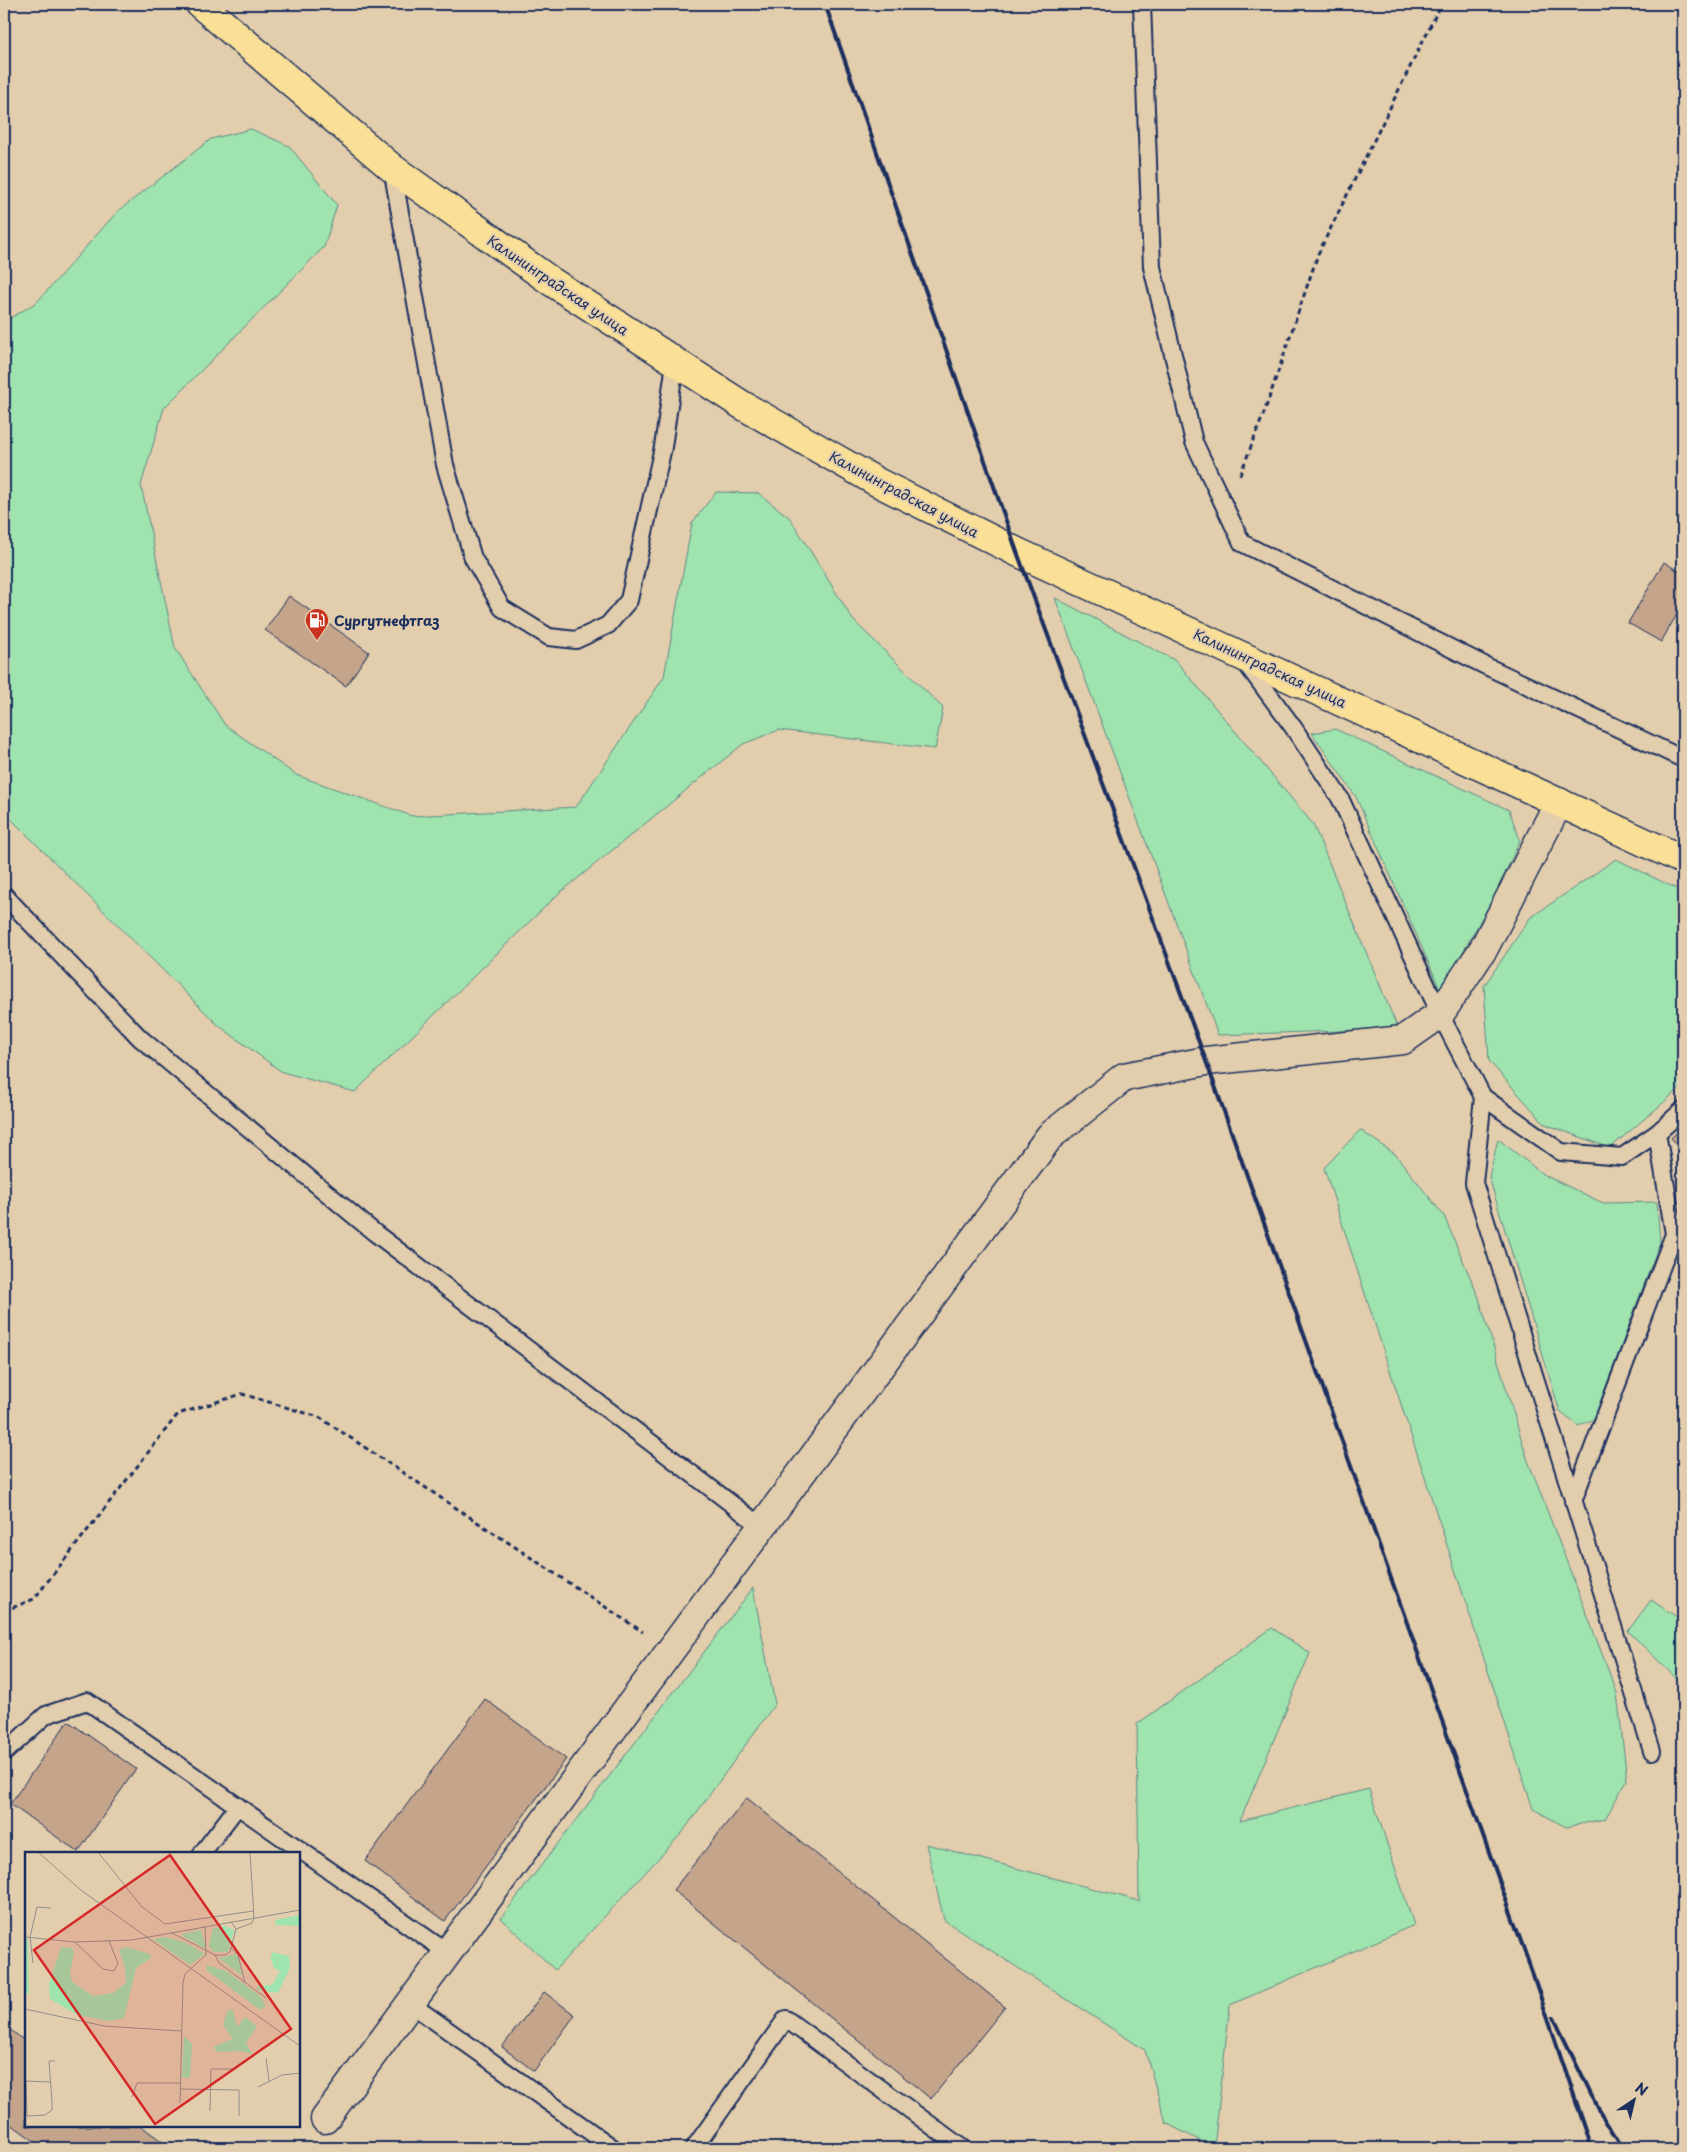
<svg xmlns="http://www.w3.org/2000/svg" width="1687" height="2152" font-family="'Playpen Sans',sans-serif">
<style>
.green{fill:#9fe3ae;stroke:#5d8986}
.building{fill:#c4a48a;stroke:#1b2f5e}
.lines{fill:none;stroke-linecap:round;stroke-linejoin:round}
.service-casing{stroke:#1b2f5e;stroke-width:20}
.minor-casing{stroke:#1b2f5e;stroke-width:31}
.trunk-casing{stroke:#1b2f5e;stroke-width:31}
.path{stroke:#1b2f5e;stroke-width:3;stroke-dasharray:5 4;stroke-linecap:butt}
.service{stroke:#e2cdac;stroke-width:16}
.minor{stroke:#e2cdac;stroke-width:28}
.trunk{stroke:#fadf96;stroke-width:28}
.rail{stroke:#1b2f5e;stroke-width:4}
.labels{text-anchor:middle;dominant-baseline:central;stroke-width:4;stroke-linejoin:round;paint-order:stroke}
.street-label{font-size:14px;fill:#1b2f5e;stroke:#e2cdac}
.poi-label{font-size:14px;font-weight:bold;fill:#1b2f5e;stroke:#e2cdac;text-anchor:start}
.inset-road{fill:none;stroke:#928e8d;stroke-width:1}
.view{fill:#d62828;fill-opacity:0.15;stroke:#d62828;stroke-width:2.5}
.inset-edge{fill:none;stroke:#1b2f5e;stroke-width:2.5}
</style>
<rect width="100%" height="100%" fill="#e2cdac"/>
<filter id="ink" filterUnits="userSpaceOnUse"><feTurbulence type="fractalNoise" baseFrequency=".02" numOctaves="2"/><feDisplacementMap in="SourceGraphic" scale="10" xChannelSelector="R" yChannelSelector="G"/><feConvolveMatrix kernelMatrix="1 2 1 2 8 2 1 2 1" color-interpolation-filters="sRGB"/></filter>
<g filter="url(#ink)">
<g class="green">
<polygon points="251,129 289,146 337,205 324,247 164,408 141,485 175,648 225,725 296,775 412,816 576,807 664,677 692,523 716,492 758,493 790,518 853,620 943,708 935,749 779,730 743,744 556,896 355,1092 282,1072 218,1025 4,812 4,322 37,302 117,212 211,139"/>
<polygon points="1055,598 1176,661 1313,824 1398,1029 1218,1035"/>
<polygon points="1335,729 1509,810 1520,840 1496,893 1441,991 1356,797 1312,733"/>
<polygon points="1616,859 1683,892 1683,1086 1610,1148 1545,1124 1489,1061 1484,986 1530,918"/>
<polygon points="1360,1130 1395,1154 1444,1216 1479,1298 1527,1458 1617,1693 1627,1780 1605,1819 1566,1827 1533,1809 1324,1168"/>
<polygon points="1498,1139 1544,1175 1603,1203 1657,1202 1660,1242 1594,1419 1578,1426 1560,1412 1489,1177"/>
<polygon points="753,1588 775,1704 682,1833 555,1970 501,1918"/>
<polygon points="1651,1600 1683,1621 1683,1685 1628,1631"/>
<polygon points="1272,1628 1310,1653 1240,1821 1369,1789 1414,1925 1230,2005 1214,2148 1166,2123 1145,2050 944,1920 926,1844 1139,1901 1137,1724"/>
</g>
<g class="building">
<polygon points="1664,562 1683,574 1683,604 1661,642 1628,623"/>
<polygon points="289,596 369,652 346,686 265,630"/>
<polygon points="1683,1127 1683,1151 1671,1138"/>
<polygon points="485,1699 566,1759 445,1921 365,1861"/>
<polygon points="68,1721 136,1769 78,1852 10,1804"/>
<polygon points="747,1798 1005,2007 931,2099 673,1890"/>
<polygon points="544,1992 575,2015 534,2071 502,2047"/>
<polygon points="4,2025 26,2042 26,2126 141,2126 171,2148 44,2148 4,2119"/>
</g>
<g class="lines">
<g class="service-casing">
<g id="service">
<polyline points="1142,4 1152,267 1194,442 1242,543 1486,666 1683,759"/>
<polyline points="392,168 445,465 473,558 502,608 549,637 576,640 608,625 629,600 663,447 675,363"/>
<polyline points="1245,662 1293,727 1340,798 1440,1014 1483,1097 1561,1152 1622,1157 1657,1133 1683,1110"/>
<polyline points="4,895 140,1038 375,1233 762,1527"/>
<polyline points="1483,1097 1474,1183 1652,1751"/>
<polyline points="1573,1501 1674,1234 1657,1133"/>
<polyline points="4,1753 46,1715 87,1701 448,1953"/>
<polyline points="202,1853 238,1806"/>
<polyline points="411,2004 613,2148"/>
<polyline points="694,2148 786,2019 962,2148"/>
</g>
</g>
<g class="minor-casing">
<polyline id="minor" points="325,2119 1050,1136 1124,1077 1206,1061 1403,1040 1440,1014 1484,948 1559,802"/>
</g>
<g class="trunk-casing">
<polyline id="trunk" points="200,4 392,168 552,282 742,405 877,482 1017,552 1683,860"/>
</g>
<g class="path">
<polyline points="1240,475 1264,413 1318,254 1441,4"/>
<polyline points="4,1611 34,1599 178,1414 242,1394 319,1417 643,1632"/>
</g>
<use href="#service" class="service"/>
<use href="#minor" class="minor"/>
<use href="#trunk" class="trunk"/>
<g class="rail">
<polyline points="825,4 1017,552 1206,1061 1533,1975 1592,2148"/>
<polyline points="1554,2018 1597,2107 1623,2148"/>
</g>
</g>
</g>
<defs>
<g id="fuel-pin" transform="scale(1.25)"><path d="M0 17L-7.5 6A9.5 9.5 0 1 1 7.5 6Z" fill="#c8321e" stroke="#e2cdac"/><path d="M-5.5-6h7V0h2V4h1.3V-2.5L3-4.5l.8-.8L6-3V5H2.5V1h-1V6h-7ZM-4.2-4.7v3.2H.2V-4.7Z" fill="#fff"/></g>
</defs>
<g fill-rule="evenodd">
<use href="#fuel-pin" x="317" y="620"/>
</g>
<g class="labels">
<g class="street-label">
<text transform="translate(558 285) rotate(34)">Калининградская улица</text>
<text transform="translate(904 494) rotate(28)">Калининградская улица</text>
<text transform="translate(1270 668) rotate(25)">Калининградская улица</text>
</g>
<g class="poi-label">
<text x="334" y="620">Сургутнефтгаз</text>
</g>
</g>
<g transform="translate(25 1852)">
<rect width="275" height="275" fill="#e2cdac"/>
<path d="M275 63V74L250 73 251 68ZM201 74 209 78 203 100H189L184 94 188 76ZM176 78 181 97 156 83 158 82ZM141 85 161 91 180 102 165 113 128 87ZM0 87H3L4 142H0ZM36 95 47 96 49 100 45 122 47 130 68 144 88 141 101 131 100 115 94 98 102 95 125 102 126 106 111 116 99 166 84 169 53 163 25 147 24 132ZM247 100 264 104 265 116 253 141 232 138V134L247 133 255 119 249 116 246 107ZM210 102 213 105 217 124 194 106ZM182 113 201 119 235 144 241 154 235 158 181 118ZM203 158H208L212 175 220 165 232 174 221 191 228 203 217 199 193 200 188 195 208 187 198 173ZM159 184 167 192 165 226 157 225Z" fill="#9fe3ae"/>
<path class="inset-road" d="M13 0 57 39 275 194M73 0 117 55 140 72 228 59M211 77 227 71 229 66 225 0M147 81 190 103H200L205 100 211 77 206 70M0 85 50 90 107 88 275 58M50 90 78 117 89 119 93 111 84 89M206 96 213 103 220 131M190 103 194 111 241 146M8 111 5 85 12 55 26 56M0 157 79 174 156 179M241 206 244 229M25 230 1 229 2 264 20 263 27 258V250L24 209H30M233 235 257 223 275 221M155 237 214 238V264M107 245 112 231H155M155 251 158 131 160 122 181 103 180 75M185 259 186 217H208"/>
<path class="view" d="M145 3 266 177 130 272 9 98Z"/>
<rect width="275" height="275" class="inset-edge"/>
</g>
<rect width="1687" height="2152" fill="none" stroke="#e2cdac" stroke-width="20"/>
<rect x="10" y="10" width="1667" height="2132" fill="none" stroke="#1b2f5e" stroke-width="2" filter="url(#ink)"/>
<g transform="translate(1634 2100) rotate(35)" stroke="#e2cdac" stroke-width="4" paint-order="stroke">
<path d="M0-4L9 19L0 12L-9 19Z" fill="#1b2f5e"/>
<text y="-8" font-size="14" font-weight="bold" text-anchor="middle" fill="#1b2f5e">N</text>
</g>
</svg>
